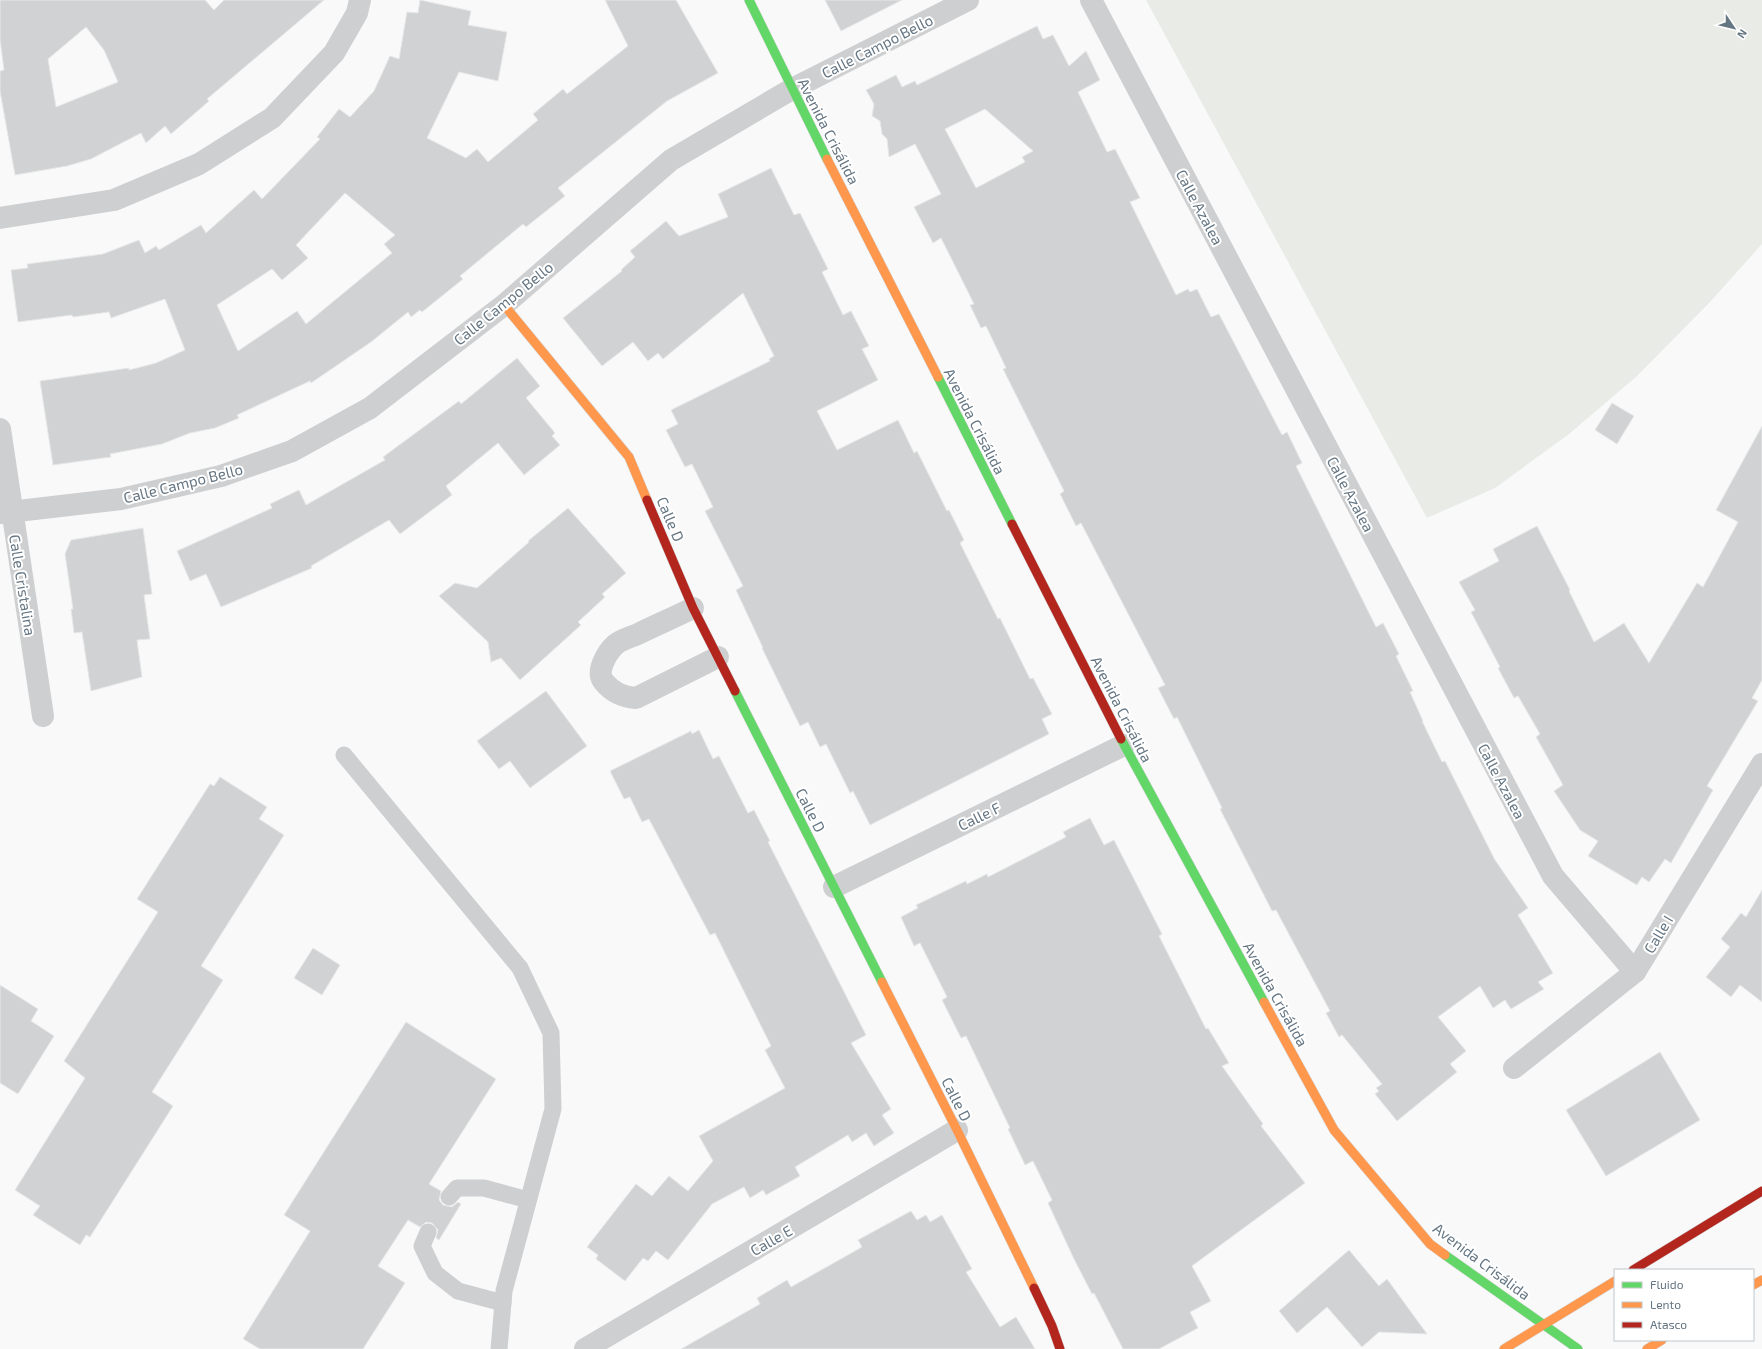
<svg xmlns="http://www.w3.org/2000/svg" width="1762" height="1349" font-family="'Exo 2',sans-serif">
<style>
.green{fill:#e8ebe6}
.building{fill:#d0d2d3;stroke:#e8e8e8;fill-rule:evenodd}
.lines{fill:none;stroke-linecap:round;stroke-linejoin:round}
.fast-casing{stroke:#d5d6d7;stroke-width:10}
.slow-casing{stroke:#d5d6d7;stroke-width:10}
.jam-casing{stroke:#d5d6d7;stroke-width:10}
.lane{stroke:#cecfd0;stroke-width:17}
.street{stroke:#cecfd0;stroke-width:22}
.fast{stroke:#63d668;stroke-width:9}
.slow{stroke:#ff974d;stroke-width:9}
.jam{stroke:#b3261e;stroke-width:9}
.labels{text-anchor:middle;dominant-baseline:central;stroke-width:4;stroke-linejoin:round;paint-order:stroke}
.street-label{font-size:15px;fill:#657683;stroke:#fff}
</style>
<rect width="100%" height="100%" fill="#f9f9f9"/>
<polygon class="green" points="1146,0 1762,0 1762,244 1710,302 1636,377 1569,434 1495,488 1427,518"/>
<g class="building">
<path d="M0 0H205L214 10 224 0H324L207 99 209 101 171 134 165 126 146 143 141 133 91 159 67 166 15 175 0 91V71L4 70 0 40ZM86 27 104 50 118 82 56 107 48 59Z"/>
<path d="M420 0 471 11 468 25 507 32 498 81 459 72 427 138 466 158 477 149 488 162 538 120 533 114 563 89 567 94 628 46 605 0H676L718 73 667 101 558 188 565 196 526 227 523 224 460 276 463 279 422 312 420 310 411 317 408 312 371 342 311 383 310 381 237 415 239 418 215 428 190 433 162 444 110 454 111 457 53 465 40 381 129 368V370L156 363 185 350 165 299 111 318 109 312 73 317 72 315 18 322 11 270 28 268 27 264 103 254 139 240 145 253 156 246 159 250 201 225 206 233 254 190 262 199 320 139 317 137 339 109 350 117 374 91 390 56 399 59 407 12 418 13ZM345 193 395 235 384 244 392 253 306 324 297 311 238 351 217 305 272 269 282 280 308 258 296 245Z"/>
<polygon points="825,0 902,0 841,31"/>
<path d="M1037 26 1043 39 1053 35 1069 66 1086 51 1100 80 1078 92 1107 152 1115 149 1140 198 1130 202 1176 295 1188 289 1190 292 1197 289 1211 317 1219 314 1282 435 1287 432 1302 463 1296 466 1376 627 1383 623 1399 654 1396 656 1413 691 1410 692 1423 721H1422L1442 762 1445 761 1495 860 1528 908 1518 915 1553 973 1538 982 1544 989 1511 1009 1505 1000 1493 1008 1480 986 1438 1017 1466 1051 1450 1064 1457 1072 1397 1121 1375 1094 1379 1091 1376 1088 1382 1084 1342 1035 1339 1037 1326 1013 1330 1011 1276 910 1272 911 1220 809 1222 808 1177 717 1174 719 1158 688 1165 685 1081 523 1076 526 1060 494 1064 491 1003 369 1006 368 986 326 981 328 970 305 974 304 941 238 933 243 914 207 941 194 915 144 889 157 887 139 882 134 880 121 872 116 874 104 866 90 896 75 902 87 915 81 917 85ZM985 109 1033 151 1022 157 1025 162 976 188 945 129Z"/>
<polygon points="771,168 794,215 800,213 828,269 822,272 843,315 851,311 869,346 862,349 878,380 817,411 837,450 898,420 914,453 917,451 947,511 949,510 964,540 960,543 998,619 1000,618 1030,679 1033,678 1052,714 1042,719 1049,734 870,825 853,791 850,793 826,744 820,747 808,722 800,726 762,648 763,648 736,590 743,586 705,511 713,507 692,464 685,467 666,430 678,424 671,410 770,361 769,359 774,356 743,293 663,359 658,353 648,361 633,342 602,366 563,318 622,271 621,270 635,257 630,251 666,221 679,236 728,217 718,194"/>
<polygon points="517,358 540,386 526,398 555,433 552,436 560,445 524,475 498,443 446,486 452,495 400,534 389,520 311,566 312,568 221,607 206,574 190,581 177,551 272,508 270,504 299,490 306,505 385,460 383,457 459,401 461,404"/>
<polygon points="1612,403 1634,416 1617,444 1595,430"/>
<polygon points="1762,426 1762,680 1752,698 1758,701 1707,786 1713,790 1671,863 1665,859 1649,882 1642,877 1637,885 1588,856 1598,841 1580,830 1554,791 1563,785 1536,737 1540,734 1518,696 1514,698 1498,668 1500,667 1471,612 1475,610 1459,582 1499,561 1493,549 1537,526 1570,590 1569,591 1594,642 1624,623 1649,663 1697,583 1703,587 1738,522 1716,510"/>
<polygon points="568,508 626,573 602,594 605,597 578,622 581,625 520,680 501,658 491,662 488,642 439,596 455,583 477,588 529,542 528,541"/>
<polygon points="143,528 152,594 144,595 150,639 137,640 142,677 91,691 82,632 74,633 71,609 73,609 65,554 71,540"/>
<polygon points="546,691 587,746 530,788 510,761 499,769 477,741"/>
<polygon points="699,730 713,759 719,756 748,813 754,810 770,841 768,842 866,1035 851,1043 891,1109 882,1115 894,1133 874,1146 866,1133 852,1142 848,1135 795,1167 800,1176 766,1195 763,1190 750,1198 744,1187 712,1204 668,1260 656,1251 648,1261 643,1258 625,1281 596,1259 598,1255 587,1247 636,1184 652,1196 669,1176 688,1191 713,1161 699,1136 785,1088 765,1050 771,1046 715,933 710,935 649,819 642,822 630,797 624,799 610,771 691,731 692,734"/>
<polygon points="220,777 267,807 259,819 284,835 201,966 223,980 152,1092 173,1106 90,1237 86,1235 80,1245 33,1215 40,1206 15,1190 85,1078 64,1061 158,912 137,899 210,784 214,786"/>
<polygon points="1090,818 1104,845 1114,840 1162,934 1159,936 1206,1029 1208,1028 1229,1063 1222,1066 1263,1124 1261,1126 1305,1183 1192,1266 1211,1301 1190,1312 1198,1328 1159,1349 1123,1349 1094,1293 1092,1294 1074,1259 1048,1203 1052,1200 1033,1161 1025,1165 1008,1129 1010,1128 966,1036 961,1038 942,1000 947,997 920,943 914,946 901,917 918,908 916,905 966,881 967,884 987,874 988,877 1066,837 1063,832"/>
<polygon points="1762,890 1762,1002 1740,985 1731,997 1706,977 1730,947 1721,939 1741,913 1746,917"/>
<polygon points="313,948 340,965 322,995 294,978"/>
<polygon points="0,985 38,1009 31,1021 54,1036 18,1094 0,1083"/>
<polygon points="406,1022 496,1079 429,1184 441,1191 439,1200 443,1205 452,1207 458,1202 461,1204 439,1240 436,1238 438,1230 432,1223 426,1222 420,1227 408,1220 378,1266 405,1283 363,1349 260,1349 243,1339 310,1231 284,1215"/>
<polygon points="1660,1052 1700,1120 1606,1176 1566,1110"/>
<polygon points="911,1211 917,1220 926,1215 930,1222 942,1215 972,1269 966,1272 1000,1327 1016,1317 1035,1349 681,1349 760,1304 757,1298 787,1280 791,1287 862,1247 858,1240"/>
<polygon points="1349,1250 1379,1286 1387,1279 1427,1334 1379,1332 1362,1347 1327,1307 1297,1333 1279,1311"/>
</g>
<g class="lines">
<g class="fast-casing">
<g id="fast">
<polyline points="749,0 827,159"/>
<polyline points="938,377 1012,524"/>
<polyline points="735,691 882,982"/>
<polyline points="1121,739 1264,1002"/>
<polyline points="1445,1255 1578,1349"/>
</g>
</g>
<g class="slow-casing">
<g id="slow">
<polyline points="827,159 938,377"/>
<polyline points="504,305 629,457 647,500"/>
<polyline points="882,982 957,1130 1034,1288"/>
<polyline points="1264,1002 1334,1130 1430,1244 1445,1255"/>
<polyline points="1753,1285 1762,1280"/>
<polyline points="1504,1349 1615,1281"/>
<polyline points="1647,1349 1662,1340"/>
</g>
</g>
<g class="jam-casing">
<g id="jam">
<polyline points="647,500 693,608 735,691"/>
<polyline points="1012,524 1121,739"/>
<polyline points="1633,1270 1762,1191"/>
<polyline points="1034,1288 1052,1326 1060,1349"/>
</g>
</g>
<g class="lane">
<polyline points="344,755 520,968 551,1033 553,1109 504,1291 499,1349"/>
<polyline points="449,1197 457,1188 484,1188 528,1200"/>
<polyline points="428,1232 422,1246 435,1273 458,1291 503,1303"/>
</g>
<g class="street">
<polyline points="1091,0 1553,876 1635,972"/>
<polyline points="0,218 114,200 199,164 272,118 334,53 357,13 360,0"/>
<polyline points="0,429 43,716"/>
<polyline points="0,513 121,499 221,476 292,451 370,408 504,305 671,160 792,89 968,0"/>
<path d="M693 608C675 617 656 625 638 634 631 637 621 640 616 644 607 652 595 672 604 682 613 693 623 697 636 698L718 657"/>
<polyline points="834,887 1124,745"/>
<polyline points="1514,1068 1635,972 1762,764"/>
<polyline points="585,1349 957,1130"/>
</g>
<use href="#fast" class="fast"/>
<use href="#slow" class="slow"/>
<use href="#jam" class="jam"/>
</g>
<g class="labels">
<g class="street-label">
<text transform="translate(877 46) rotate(-27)">Calle Campo Bello</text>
<text transform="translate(829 131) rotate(63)">Avenida Crisálida</text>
<text transform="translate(1200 207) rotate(62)">Calle Azalea</text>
<text transform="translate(503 303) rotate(-39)">Calle Campo Bello</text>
<text transform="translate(975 421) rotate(63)">Avenida Crisálida</text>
<text transform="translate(183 483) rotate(-14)">Calle Campo Bello</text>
<text transform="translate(1351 494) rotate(62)">Calle Azalea</text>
<text transform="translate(671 519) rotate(67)">Calle D</text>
<text transform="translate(23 585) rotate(81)">Calle Cristalina</text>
<text transform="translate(1122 709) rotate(63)">Avenida Crisálida</text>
<text transform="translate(1502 781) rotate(62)">Calle Azalea</text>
<text transform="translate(811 810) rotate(63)">Calle D</text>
<text transform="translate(979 816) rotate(-26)">Calle F</text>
<text transform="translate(1658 934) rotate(-59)">Calle I</text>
<text transform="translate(1276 994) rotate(61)">Avenida Crisálida</text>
<text transform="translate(957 1099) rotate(63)">Calle D</text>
<text transform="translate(771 1240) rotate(-30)">Calle E</text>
<text transform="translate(1482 1261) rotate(37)">Avenida Crisálida</text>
</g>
</g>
<rect x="1614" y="1269" width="140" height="72" fill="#ffffff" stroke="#c1c8cd"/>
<rect x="1622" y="1282" width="20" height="6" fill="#63d668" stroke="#c1c8cd"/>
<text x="1650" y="1289" font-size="12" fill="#657683">Fluido</text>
<rect x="1622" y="1302" width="20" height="6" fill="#ff974d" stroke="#c1c8cd"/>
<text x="1650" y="1309" font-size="12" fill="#657683">Lento</text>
<rect x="1622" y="1322" width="20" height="6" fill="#b3261e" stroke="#c1c8cd"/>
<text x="1650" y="1329" font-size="12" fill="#657683">Atasco</text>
<g transform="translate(1734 28) rotate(125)" stroke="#ffffff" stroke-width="3" paint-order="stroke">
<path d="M0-3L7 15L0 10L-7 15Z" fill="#657683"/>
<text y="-6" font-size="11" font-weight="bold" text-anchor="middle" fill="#657683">N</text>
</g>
</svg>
